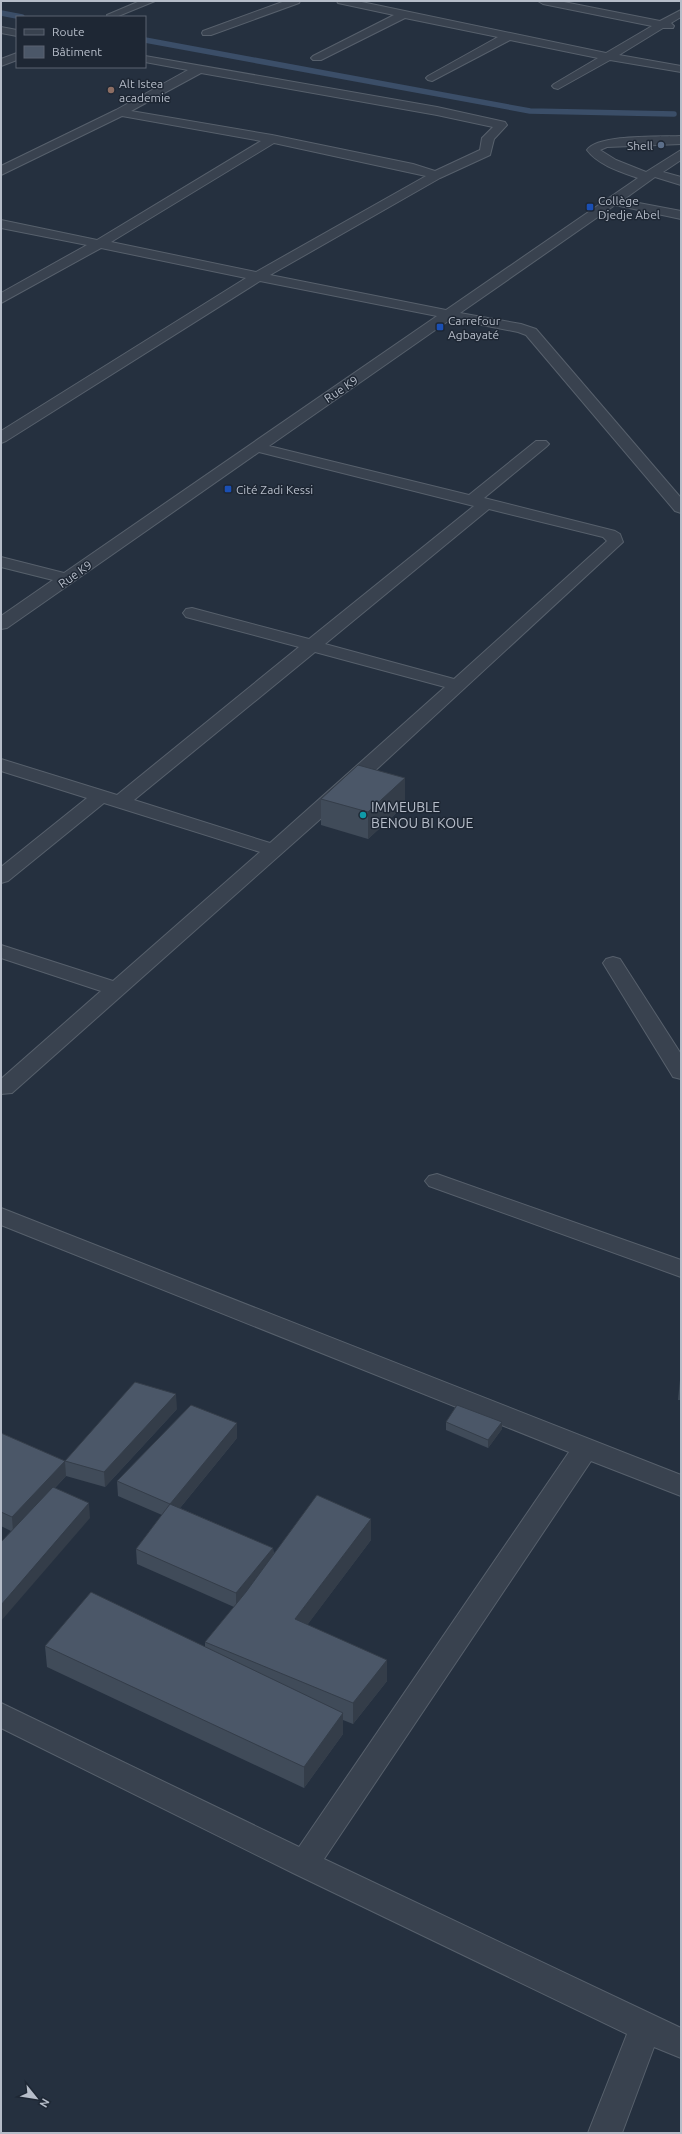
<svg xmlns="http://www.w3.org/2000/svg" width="682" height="2134" font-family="Ubuntu,sans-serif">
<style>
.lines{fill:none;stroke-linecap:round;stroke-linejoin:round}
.stream{stroke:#3b4e68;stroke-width:5.5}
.minor-casing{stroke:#57606c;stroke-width:2}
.minor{fill:#39424f;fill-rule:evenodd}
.wall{fill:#404b59}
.shaded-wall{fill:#343d49}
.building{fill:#4b5768;stroke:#343d49}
.education-dot{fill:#8d6e63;stroke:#1e2734;stroke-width:1.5}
.service-dot{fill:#5c6f8a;stroke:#1e2734;stroke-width:1.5}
.transit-dot{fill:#1a4fb4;stroke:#1e2734;stroke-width:1.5}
.culture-dot{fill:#0f9aa8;stroke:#1e2734;stroke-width:1.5}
.labels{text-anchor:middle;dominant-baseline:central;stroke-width:3;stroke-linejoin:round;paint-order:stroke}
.far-poi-label{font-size:12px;fill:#b6bdc9;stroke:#1e2734;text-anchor:start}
.far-street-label{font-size:12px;fill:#b6bdc9;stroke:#1e2734}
.poi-label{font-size:14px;fill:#b6bdc9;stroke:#1e2734;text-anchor:start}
</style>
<rect width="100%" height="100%" fill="#25303f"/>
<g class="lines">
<g class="stream">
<polyline points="1,13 22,17"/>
<polyline points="145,40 530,111 674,114"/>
</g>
<g class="minor-casing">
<g id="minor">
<polygon points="140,1 155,1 116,17 108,17 107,15"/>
<polygon points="285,1 300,1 299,3 211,35 203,35 202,33 203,31"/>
<polygon points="337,1 357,1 606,53 652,26 543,4 538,1 559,1 660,21 681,10 681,17 671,23 674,26 673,28 663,28 619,55 681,66 681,72 610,60 558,89 554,88 552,86 554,84 598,58 510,40 432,81 428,80 426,78 428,76 498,37 405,18 321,60 313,60 311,58 313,56 394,15 338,3"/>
<polygon points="1,27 17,30 17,36 1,33"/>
<polygon points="17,53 17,60 1,66 1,59"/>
<path d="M145 56 437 107 505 122 507 125 494 139 490 155 440 178 270 275 446 310 638 178C621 172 598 165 587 150 598 134 661 137 681 136V144L607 147 600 150 616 160 646 172 681 150V160L663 172 681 177V185L655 177 623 200 681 211V219L615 205 460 313 521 324 536 329 681 498V513L675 511 526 335 518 332 451 319 269 446 469 495 536 441H546L549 444 546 447 484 498 615 531 620 534 623 542 379 767 12 1093 1 1094V1079L101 991 1 958V945L113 981 260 852 104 803 8 881 1 883V867L87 798 1 771V759L117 795 299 647 186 617 183 613 186 609 192 608 309 639 474 506 259 452 7 628 1 629V616L53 580 1 567V557L64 573 437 316 260 281 6 441 1 443V431L246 278 101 248 1 303V293L87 245 1 228V220L97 240 261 141 122 116 1 175V166L116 110 188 70 145 62ZM201 73 437 115 493 127 482 138 480 150 435 171 413 164 272 135 131 111ZM274 143 426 176 256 272 111 242ZM489 509 603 537 607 541 454 679 325 644ZM315 652 445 687 270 843 134 800Z"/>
<polygon points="613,957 620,959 681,1054 681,1079 673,1077 670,1072 603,963 606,959"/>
<polygon points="437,1174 681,1260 681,1277 429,1186 425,1181 429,1176"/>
<polygon points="1,1208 681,1475 681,1496 591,1461 324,1859 681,2028 681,2058 654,2047 622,2133 588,2133 627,2034 293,1873 1,1728 1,1703 299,1847 569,1452 1,1225"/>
</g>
</g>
<use href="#minor" class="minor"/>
</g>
<g class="wall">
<polygon points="321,799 405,805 368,839 321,825"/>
<polygon points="681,1370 681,1400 678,1400"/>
<polygon points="177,1409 105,1487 66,1476 55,1488 90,1518 11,1531 1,1526 1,1433 65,1461"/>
<polygon points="446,1422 502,1429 488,1448 446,1430"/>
<polygon points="237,1438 180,1508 273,1548 274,1555 371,1540 307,1625 387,1681 353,1724 343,1720 343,1734 304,1788 47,1667 45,1646 205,1647 205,1642 234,1607 137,1564 136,1549 162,1515 118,1496 117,1481"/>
</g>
<g class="shaded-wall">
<polygon points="405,778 405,805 368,839 368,812"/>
<polygon points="176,1394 177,1409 105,1487 104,1472"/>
<polygon points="502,1422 502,1429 488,1448 488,1440"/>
<polygon points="237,1423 237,1438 171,1519 170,1504"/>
<polygon points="65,1461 66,1476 13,1532 12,1517"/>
<polygon points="89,1503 90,1518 1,1621 1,1605"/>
<polygon points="371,1519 371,1540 296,1640 295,1619"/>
<polygon points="273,1548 274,1563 236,1608 236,1593"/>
<polygon points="387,1660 387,1681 353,1724 353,1703"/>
<polygon points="343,1713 343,1734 304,1788 304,1767"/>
</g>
<g class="building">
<polygon points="358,765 405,778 368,812 321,799"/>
<polygon points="135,1382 176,1394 104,1472 65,1461 12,1517 1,1512 1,1433 65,1461"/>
<polygon points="191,1405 237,1423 170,1504 273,1548 236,1593 136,1549 170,1504 117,1481"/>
<polygon points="457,1405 502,1422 488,1440 446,1422"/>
<polygon points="53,1487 89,1503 1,1605 1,1542"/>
<polygon points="317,1495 371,1519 295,1619 387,1660 353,1703 205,1642 246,1592"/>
<polygon points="91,1592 343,1713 304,1767 45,1646"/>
</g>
<circle class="education-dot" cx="111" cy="90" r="4"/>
<circle class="service-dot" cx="661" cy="145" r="4"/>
<g class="transit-dot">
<rect x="586" y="203" width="8" height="8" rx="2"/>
<rect x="436" y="323" width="8" height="8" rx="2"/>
<rect x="224" y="485" width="8" height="8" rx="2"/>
</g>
<circle class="culture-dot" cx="363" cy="815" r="4"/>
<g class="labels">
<g class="far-poi-label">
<text x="119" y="83">Alt Istea<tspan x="119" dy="14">academie</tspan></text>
<text x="653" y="145" text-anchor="end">Shell</text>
<text x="598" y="200">Collège<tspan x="598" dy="14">Djedje Abel</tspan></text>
<text x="448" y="320">Carrefour<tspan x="448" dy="14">Agbayaté</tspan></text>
<text x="236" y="489">Cité Zadi Kessi</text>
</g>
<g class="far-street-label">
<text transform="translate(341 389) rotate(-34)">Rue K9</text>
<text transform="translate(75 574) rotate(-35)">Rue K9</text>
</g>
<g class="poi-label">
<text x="371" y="807">IMMEUBLE<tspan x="371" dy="16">BENOU BI KOUE</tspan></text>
</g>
</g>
<rect width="682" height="2134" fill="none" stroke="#b6bdc9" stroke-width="4"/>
<rect x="16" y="16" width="130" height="52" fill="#1e2734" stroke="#5b6370"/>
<rect x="24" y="29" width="20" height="6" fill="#39424f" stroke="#5b6370"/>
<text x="52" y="36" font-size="12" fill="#b6bdc9">Route</text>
<rect x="24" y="46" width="20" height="12" fill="#4b5768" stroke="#5b6370"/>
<text x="52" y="56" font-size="12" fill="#b6bdc9">Bâtiment</text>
<g transform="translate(36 2098) rotate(120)" stroke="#1e2734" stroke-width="3" paint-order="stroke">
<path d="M0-3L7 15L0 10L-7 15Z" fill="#b6bdc9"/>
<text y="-6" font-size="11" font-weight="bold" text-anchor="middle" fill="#b6bdc9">N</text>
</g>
</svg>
